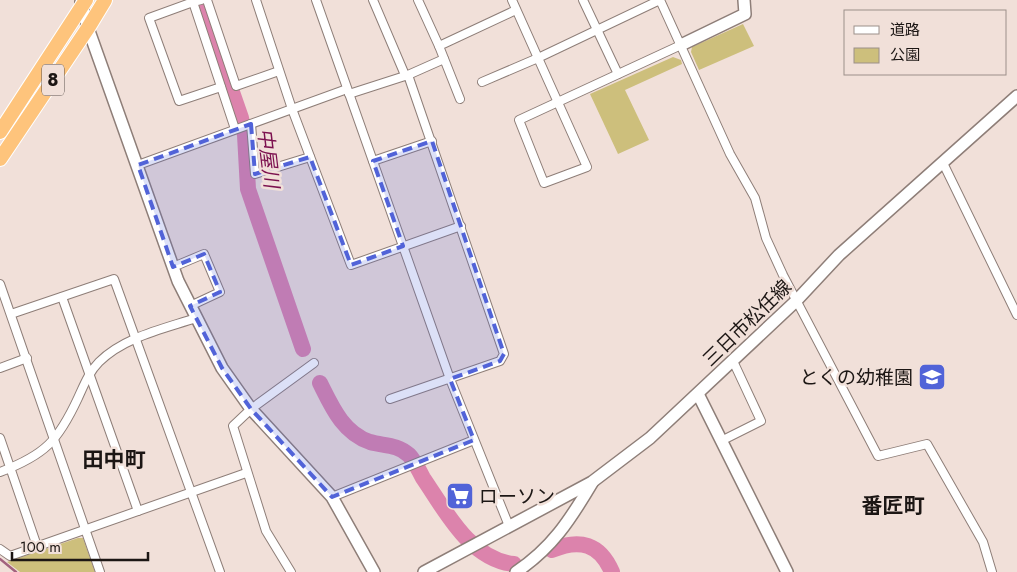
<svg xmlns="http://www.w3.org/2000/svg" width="1017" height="572" font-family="Jost,'Noto Sans JP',sans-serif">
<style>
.green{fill:#cdbf7c}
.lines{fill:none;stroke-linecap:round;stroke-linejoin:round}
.stream{stroke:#a2627e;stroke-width:2.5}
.river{stroke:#dc83ac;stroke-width:16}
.street-casing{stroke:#8e7e78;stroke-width:10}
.secondary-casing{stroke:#8e7e78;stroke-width:14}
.highway-casing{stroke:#fff;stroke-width:16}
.street{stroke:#fff;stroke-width:8}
.secondary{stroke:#fff;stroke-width:11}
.highway{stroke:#fec47c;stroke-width:14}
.marked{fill:#5163d8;fill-opacity:0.2;stroke:#5163d8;stroke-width:4;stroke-dasharray:10 6;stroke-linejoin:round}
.labels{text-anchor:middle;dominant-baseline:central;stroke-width:5;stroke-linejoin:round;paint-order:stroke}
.shield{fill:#f1e0d9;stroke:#5c534f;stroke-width:1}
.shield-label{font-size:18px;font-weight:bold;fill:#1c1614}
.street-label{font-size:19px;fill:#1c1614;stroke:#f1e0d9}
.poi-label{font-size:19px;fill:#1c1614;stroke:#f1e0d9;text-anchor:end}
.water-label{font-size:20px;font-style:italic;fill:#7c114f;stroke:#f1e0d9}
.quarter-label{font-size:21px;font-weight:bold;fill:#1c1614;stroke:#f1e0d9}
</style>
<rect width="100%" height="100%" fill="#f1e0d9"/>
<g class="green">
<polygon points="743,24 754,46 699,70 691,52 692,47"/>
<polygon points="673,57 681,60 682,64 625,90 649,140 618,154 590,94"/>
<polygon points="78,538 83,538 95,572 20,572 7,562"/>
</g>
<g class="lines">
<polyline class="stream" points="0,559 16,572"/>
<g class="river">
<polyline points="200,0 241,118 245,135 248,189 303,349"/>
<path d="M320 383C332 407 343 433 370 442 384 446 397 444 409 455 415 461 419 471 423 478 445 510 470 560 514 564"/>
<path d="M552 550C580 538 600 544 612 572"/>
</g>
<g class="street-casing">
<g id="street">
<polyline points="201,0 193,2 235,129"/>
<polyline points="207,0 236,86 279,71"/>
<polyline points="256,0 292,109 351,265 461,226"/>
<polyline points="316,0 450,379 509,526"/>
<polyline points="373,0 405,75"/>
<polyline points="418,0 439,46"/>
<polyline points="512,0 538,58 660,0 730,154 755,198 766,238 783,275 878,456 927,444 983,542 992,572"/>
<polyline points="583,0 618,74"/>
<polyline points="193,2 149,18 179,101 221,87"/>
<polyline points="408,75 444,59"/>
<path d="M482 82 538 58 587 167 544 183 519 120C573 95 627 70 681 45"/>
<polyline points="349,94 408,75 504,354 500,361 390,399"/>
<polyline points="460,99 439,46 516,10"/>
<polyline points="251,124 255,174 310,157"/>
<polyline points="373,161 432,141"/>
<polyline points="943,163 1017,315"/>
<polyline points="138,165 347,89"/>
<polyline points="173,267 204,254 220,292 190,306"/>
<polyline points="0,284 100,572"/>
<polyline points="62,297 138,511"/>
<polyline points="11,314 114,279 220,572"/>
<polyline points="0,368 27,358"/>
<polyline points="0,438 37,546"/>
<polyline points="721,441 761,421 733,361"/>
<path d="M0 472C45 455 58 441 78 398 84 385 89 372 99 362 124 337 163 329 196 318"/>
<polyline points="332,497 474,440"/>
<polyline points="0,549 10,556 246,473"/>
<polyline points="291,572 266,531 233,426 251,409 314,363"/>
</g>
</g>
<g class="secondary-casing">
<g id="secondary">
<polyline points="81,2 88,28 178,281 222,368 251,409 332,497 374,572"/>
<polyline points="681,45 745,14 744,0"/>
<polyline points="698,394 787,572"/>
<polyline points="424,572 592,482 650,438 796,301 839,255 1017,96"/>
<path d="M516 572C552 548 570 520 592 483"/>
</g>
</g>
<g class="highway-casing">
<g id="highway">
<polyline points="0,132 86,0"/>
<polyline points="0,159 88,28 105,0"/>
</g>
</g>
<use href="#street" class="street"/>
<use href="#secondary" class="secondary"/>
<use href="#highway" class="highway"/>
</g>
<path class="marked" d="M251 124 255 174 310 157 351 265 403 246 373 161 432 141 504 354 500 361 450 379 474 440 332 497 251 409 222 368 190 306 220 292 204 254 173 267 138 165Z"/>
<defs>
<g id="school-square" transform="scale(1.4375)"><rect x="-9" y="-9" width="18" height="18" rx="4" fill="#5163d8" stroke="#f1e0d9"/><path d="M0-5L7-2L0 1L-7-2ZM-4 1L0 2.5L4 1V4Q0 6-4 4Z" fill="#fff"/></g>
<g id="supermarket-square" transform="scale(1.4375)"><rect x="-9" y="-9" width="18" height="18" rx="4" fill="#5163d8" stroke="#f1e0d9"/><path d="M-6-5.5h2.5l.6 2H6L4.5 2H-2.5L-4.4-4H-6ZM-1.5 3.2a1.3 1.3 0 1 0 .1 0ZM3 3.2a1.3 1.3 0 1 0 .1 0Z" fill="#fff"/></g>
</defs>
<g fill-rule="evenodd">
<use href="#school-square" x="932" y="377"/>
<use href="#supermarket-square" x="460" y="496"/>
</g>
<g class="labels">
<rect class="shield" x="42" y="64.5" width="22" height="31" rx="4"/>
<g class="shield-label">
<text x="53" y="80">8</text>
</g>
<g class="street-label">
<text transform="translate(747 323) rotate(-44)">三日市松任線</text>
</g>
<g class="poi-label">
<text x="913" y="377">とくの幼稚園</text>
<text x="479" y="496" text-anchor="start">ローソン</text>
</g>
<g class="water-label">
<text transform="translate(268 158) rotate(83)">中屋川</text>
</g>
<g class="quarter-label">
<text x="114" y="460">田中町</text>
<text x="893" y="506">番匠町</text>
</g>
</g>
<rect x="844" y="10" width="162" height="65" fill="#f1e0d9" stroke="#9c8f8a"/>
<rect x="854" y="26" width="25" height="8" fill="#ffffff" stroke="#9c8f8a"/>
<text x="890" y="35" font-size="15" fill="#1c1614">道路</text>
<rect x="854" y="48" width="25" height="15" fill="#cdbf7c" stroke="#9c8f8a"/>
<text x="890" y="60" font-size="15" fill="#1c1614">公園</text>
<path d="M12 552v8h136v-8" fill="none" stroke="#1c1614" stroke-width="2.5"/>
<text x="20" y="552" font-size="15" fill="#1c1614" stroke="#f1e0d9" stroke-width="4" paint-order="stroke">100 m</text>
</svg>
